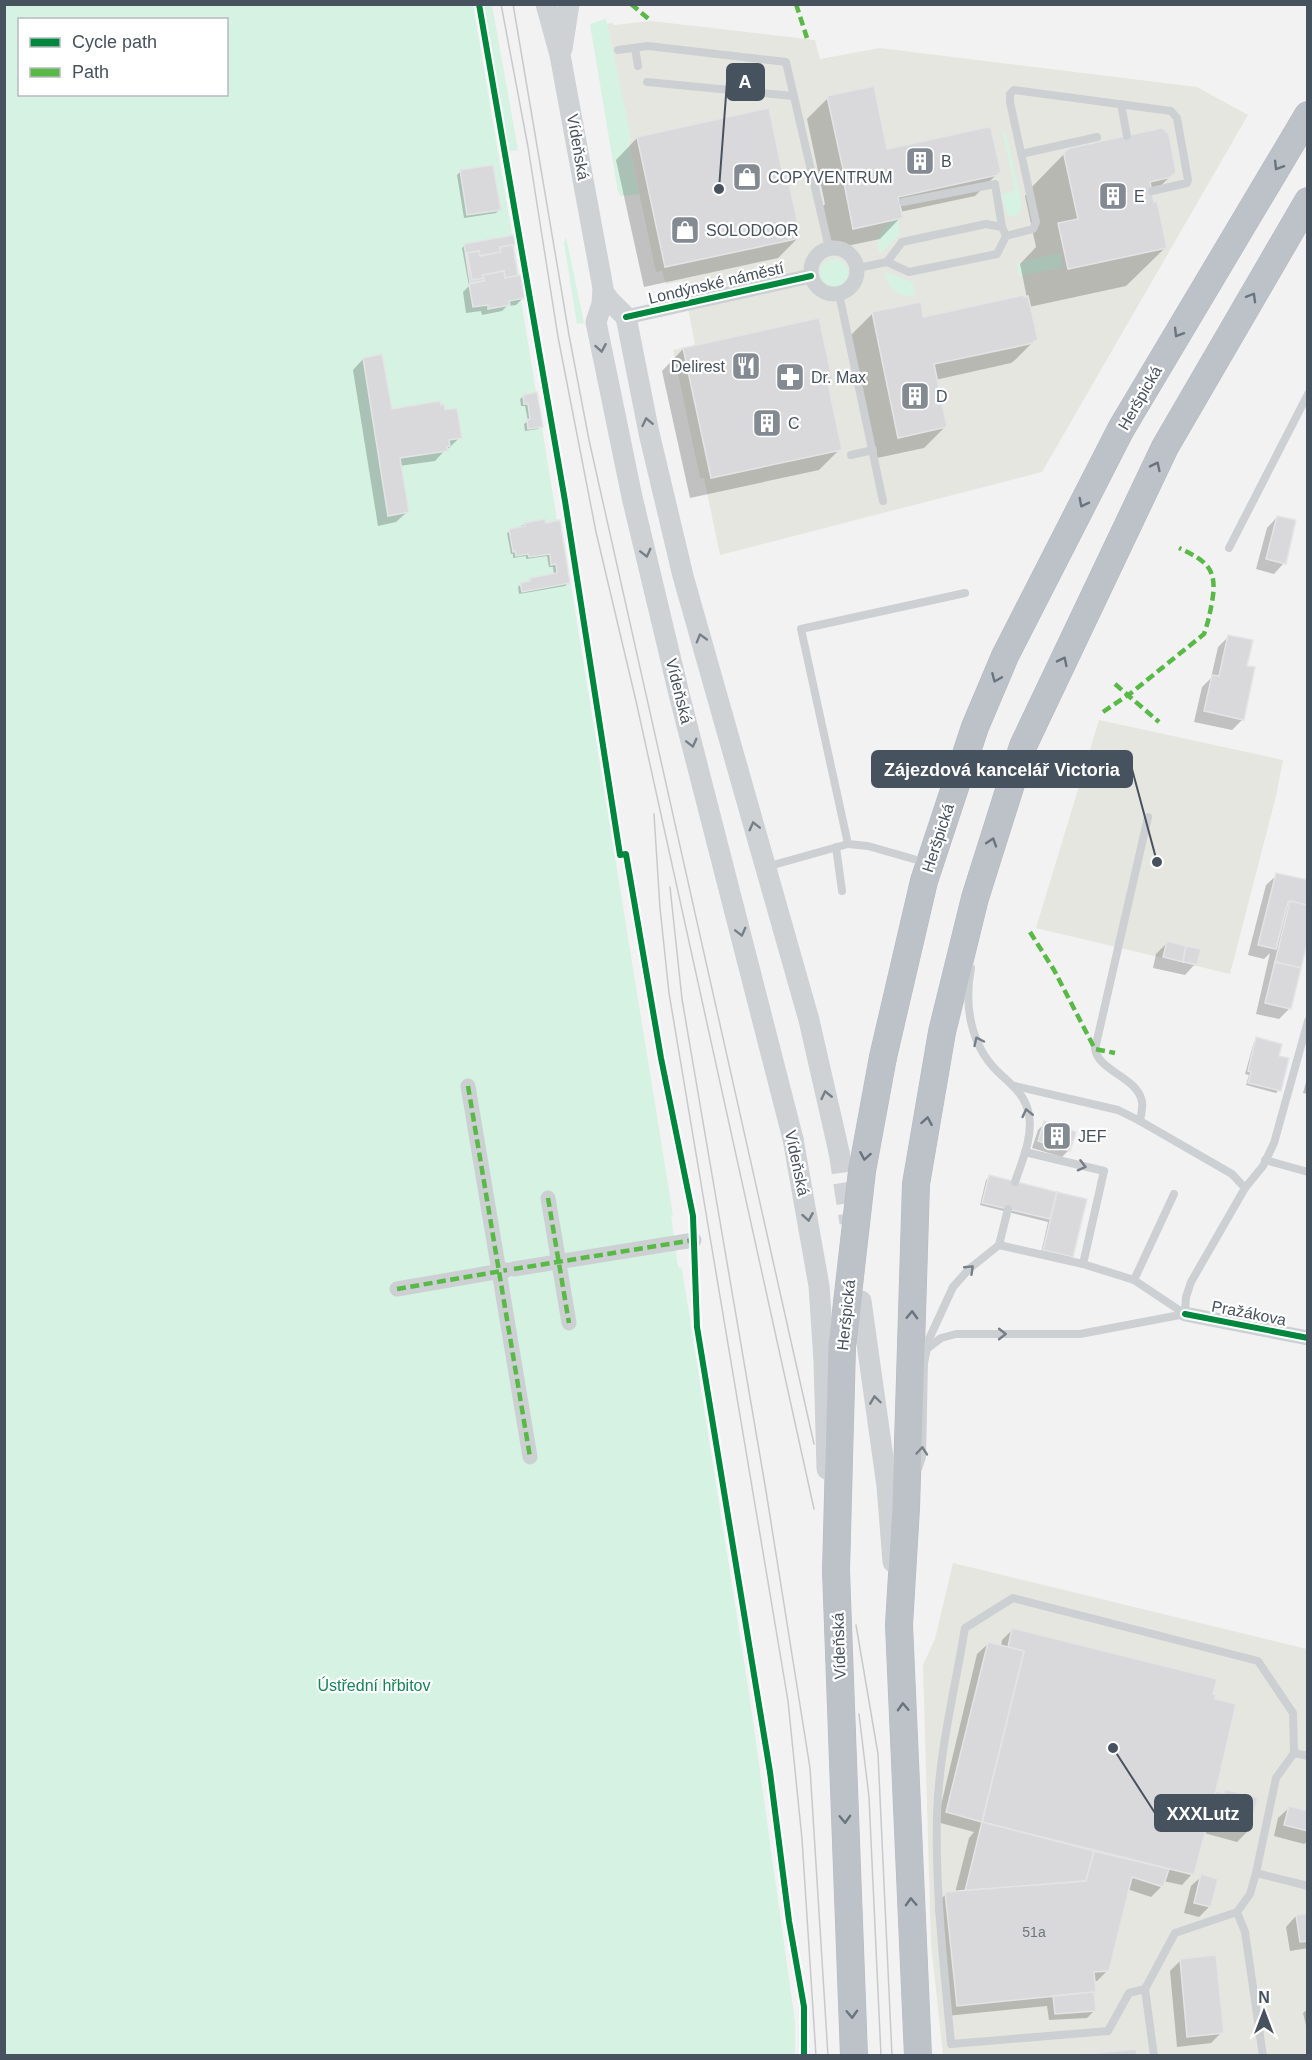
<svg xmlns="http://www.w3.org/2000/svg" width="1312" height="2060" font-family="Arial,sans-serif">
<style>
.commercial{fill:#e6e6e0}
.green{fill:#d5f2e3;fill-rule:evenodd}
.shadow{fill:#0003}
.building{fill:#d9d9db;stroke:#e3e4e5;stroke-width:1.5}
.lines{fill:none;stroke-linecap:round;stroke-linejoin:round}
.secondary-tunnel{stroke:#d0d2d5;stroke-width:21;stroke-dasharray:21 10;stroke-linecap:butt}
.highway-casing{stroke:#b6bac2;stroke-width:28}
.lane{stroke:#cdd0d3;stroke-width:8}
.street{stroke:#cdd0d3;stroke-width:15}
.secondary{stroke:#ced2d5;stroke-width:21}
.highway{stroke:#bdc2c8;stroke-width:27}
.tram{stroke:#c8c9cb;stroke-width:1.5}
.highway-bridge-casing{stroke:#b6bac2;stroke-width:28;stroke-linecap:butt}
.secondary-bridge{stroke:#ced2d5;stroke-width:21}
.highway-bridge{stroke:#bdc2c8;stroke-width:27}
.quiet{stroke:#58b947;stroke-width:4.5;stroke-dasharray:9 4.5;stroke-linecap:butt}
.cycleway-casing{stroke:#fff;stroke-width:10}
.cycleway{stroke:#00873e;stroke-width:6}
.oneway{stroke:#6a747e}
.oneway2{stroke:#767f88}
.oneway3{stroke:#767e88}
.labels{text-anchor:middle;dominant-baseline:central;stroke-width:4.5;stroke-linejoin:round;paint-order:stroke}
.number-label{font-size:14px;fill:#6d757f}
.street-label{font-size:16px;fill:#47525f;stroke:#fff}
.poi-label{font-size:16px;fill:#47525f;stroke:#fff;text-anchor:start}
.park-label{font-size:16px;fill:#138656;stroke:#fff}
.leader{fill:none;stroke:#47525f;stroke-width:2}
.callout-dot{fill:#47525f;stroke:#fff;stroke-width:2}
.callout{fill:#47525f;stroke:#47525f;stroke-width:2}
.callout-label{font-size:18px;text-anchor:middle;font-weight:bold;fill:#fff}
</style>
<rect width="100%" height="100%" fill="#f2f2f2"/>
<g class="commercial">
<polygon points="651,21 815,40 820,59 880,48 1197,87 1248,115 1042,472 720,555 704,478 700,478 673,350 695,345 683,281 666,284 662,271 656,272 628,141 631,141 607,24 612,23 614,25"/>
<polygon points="1099,720 1283,760 1276,796 1230,974 1036,928"/>
<polygon points="953,1563 1307,1649 1307,2055 943,2055 931,1944 923,1665 935,1639"/>
</g>
<g class="green">
<path d="M5 5H473L519 275H521L525 298 521 300 557 520H560L564 543 673 1215H671L678 1267 682 1269 750 1700 795 2022V2055L5 2056ZM20 20H226V94H20Z"/>
<polygon points="483,5 492,5 518,150 507,152"/>
<polygon points="606,19 631,137 631,140 628,142 639,194 621,196 618,192 590,24"/>
<polygon points="1006,132 1022,205 1020,212 1013,217 1008,216 1001,195 1015,190 1003,133"/>
<path d="M898 219 900 234 880 253C874 237 882 224 898 219Z"/>
<polygon points="566,237 584,323 577,324 564,243"/>
<polygon points="1060,253 1063,267 1019,276 1017,263 1024,264 1024,261"/>
<circle cx="834" cy="273" r="14"/>
<path d="M884 272 912 282 915 295C897 299 889 288 884 272Z"/>
</g>
<g class="shadow">
<polygon points="828,98 886,151 999,172 975,196 900,212 901,217 880,239 832,249 823,206 825,204 807,119"/>
<polygon points="637,138 781,177 799,237 778,258 644,287 616,160"/>
<polygon points="1067,151 1175,172 1151,195 1166,247 1126,286 1029,307 1036,339 1015,360 1011,363 935,380 945,427 924,448 877,458 851,335 872,314 920,303 923,318 1027,298 1020,264 1036,247 1025,196 1028,191"/>
<polygon points="492,166 499,210 496,213 464,218 457,175 460,172"/>
<polygon points="465,245 511,246 517,277 523,298 516,305 507,306 502,311 482,315 481,311 466,313 463,292 469,286 462,248"/>
<polygon points="683,349 832,382 827,387 840,449 819,470 690,498 662,371"/>
<polygon points="363,359 390,411 460,437 449,448 446,449 435,461 399,466 407,512 396,522 378,526 353,370"/>
<polygon points="524,396 541,426 538,429 525,431 524,424 528,421 525,406 521,406 520,399"/>
<polygon points="1277,517 1284,563 1274,574 1256,569 1267,528"/>
<polygon points="544,520 568,583 565,586 519,594 518,587 521,584 527,583 530,579 554,575 553,567 549,567 547,556 526,559 526,556 513,558 513,554 511,554 507,533 525,524"/>
<polygon points="1228,637 1245,667 1243,719 1232,730 1194,722 1202,687 1211,678 1218,647"/>
<polygon points="1277,875 1308,882 1289,1009 1279,1019 1256,1014 1270,953 1264,959 1248,955 1266,885"/>
<polygon points="1167,943 1195,964 1185,975 1153,968 1156,954"/>
<polygon points="1257,1039 1278,1057 1279,1090 1276,1093 1246,1085 1249,1075 1245,1074 1254,1042"/>
<polygon points="1308,1075 1308,1094 1303,1093"/>
<polygon points="1045,1123 1069,1150 1062,1157 1032,1148 1038,1130"/>
<polygon points="989,1177 1085,1200 1072,1257 1069,1260 1041,1253 1048,1222 980,1205 986,1180"/>
<polygon points="1012,1630 1211,1694 1214,1792 1222,1794 1225,1791 1248,1831 1237,1842 1204,1833 1192,1874 1182,1885 1163,1881 1162,1886 1151,1897 1127,1889 1108,1970 1097,1981 1093,1981 1094,2011 1087,2018 1049,2020 1047,2006 946,2016 935,1905 946,1894 955,1893 969,1838 974,1832 937,1822 977,1654 988,1644 1001,1646 1002,1640"/>
<polygon points="1289,1808 1308,1812 1308,1841 1304,1844 1274,1836 1278,1818"/>
<polygon points="1202,1876 1210,1906 1199,1917 1184,1913 1191,1886"/>
<polygon points="1308,1914 1308,1948 1290,1951 1286,1927 1296,1916"/>
<polygon points="1180,1961 1222,2032 1211,2043 1177,2047 1170,1971"/>
<polygon points="1308,2009 1308,2034 1303,2013"/>
</g>
<g class="building">
<polygon points="874,86 887,149 988,127 991,128 1001,173 998,173 998,175 898,197 903,218 853,229 844,183 846,183 827,96"/>
<polygon points="769,108 783,175 787,174 801,238 665,267 637,137"/>
<polygon points="1162,128 1169,134 1176,172 1171,177 1150,182 1154,202 1157,201 1167,248 1068,269 1058,223 1078,219 1064,155 1065,152 1070,148"/>
<polygon points="493,165 501,210 467,215 460,170"/>
<polygon points="514,235 515,245 500,247 501,252 480,256 479,251 467,253 472,280 484,278 484,281 470,283 464,244"/>
<polygon points="513,245 518,276 505,278 504,271 483,275 484,278 472,280 467,253 479,251 480,256 501,252 500,247"/>
<polygon points="504,271 505,278 521,275 525,298 509,301 510,305 488,309 488,305 473,307 469,284 484,281 483,275"/>
<polygon points="1024,295 1024,297 1028,296 1038,340 1034,341 1034,343 934,364 947,427 898,438 872,312 921,302 923,317"/>
<polygon points="819,318 833,382 828,383 842,450 711,478 683,348"/>
<polygon points="382,354 392,409 440,401 441,405 444,404 445,410 457,408 462,438 449,440 450,446 447,447 448,451 400,458 409,512 388,516 363,358"/>
<polygon points="537,392 543,427 528,429 527,420 530,419 528,404 524,404 523,395"/>
<polygon points="1277,516 1296,520 1286,564 1266,559"/>
<polygon points="545,519 546,523 560,520 570,583 522,592 520,583 530,581 530,578 557,573 556,564 551,565 550,554 529,557 528,554 516,556 515,551 513,552 509,529 525,526 524,523"/>
<polygon points="1228,635 1253,640 1247,666 1255,667 1244,720 1204,711 1212,675 1219,676"/>
<polygon points="1276,873 1308,880 1308,907 1288,902 1276,949 1258,945"/>
<polygon points="1290,901 1308,905 1308,940 1301,968 1275,962"/>
<polygon points="1167,941 1186,946 1183,962 1163,957"/>
<polygon points="1186,946 1201,949 1197,965 1183,962"/>
<polygon points="1275,962 1301,968 1291,1009 1265,1003"/>
<polygon points="1256,1037 1282,1044 1279,1056 1289,1058 1281,1091 1248,1083 1251,1072 1248,1071"/>
<polygon points="1044,1121 1076,1132 1070,1151 1038,1141"/>
<polygon points="989,1175 1057,1192 1050,1219 982,1203"/>
<polygon points="1057,1192 1087,1199 1073,1257 1043,1250"/>
<polygon points="1012,1628 1217,1679 1213,1694 1216,1695 1215,1699 1236,1704 1216,1791 1194,1875 982,1822 1024,1651 1008,1647"/>
<polygon points="988,1642 1024,1651 982,1822 946,1812"/>
<polygon points="1224,1789 1258,1798 1249,1832 1216,1823 1216,1821 1209,1819 1216,1791 1224,1793"/>
<polygon points="1289,1806 1308,1811 1308,1831 1284,1825"/>
<polygon points="982,1822 1094,1851 1086,1881 965,1891"/>
<polygon points="1094,1851 1169,1869 1163,1887 1132,1877 1109,1971 1094,1972 1096,1992 957,2006 945,1892 1086,1881"/>
<polygon points="1201,1874 1218,1879 1211,1907 1194,1903"/>
<polygon points="1308,1913 1308,1941 1300,1942 1296,1915"/>
<polygon points="1216,1955 1224,2033 1187,2037 1180,1959"/>
<polygon points="1094,1992 1096,2011 1055,2014 1053,1996"/>
<polygon points="1136,2049 1137,2056 1072,2056"/>
</g>
<g class="lines">
<polyline class="secondary-tunnel" points="839,1152 850,1223"/>
<g class="highway-casing">
<g id="highway">
<polyline points="883,1057 924,881 975,727 1005,656 1121,429 1308,115"/>
<polyline points="843,1761 854,2056"/>
<polyline points="918,2056 899,1625 906,1508 916,1184 942,1032 975,898 1023,746 1165,447 1308,201"/>
</g>
</g>
<g class="lane">
<polyline points="635,48 638,66"/>
<polyline points="618,50 648,46 786,62 829,248"/>
<polyline points="647,82 793,96"/>
<polyline points="1121,104 1127,136"/>
<polyline points="1021,154 1097,137"/>
<polyline points="903,202 995,184 1002,227"/>
<polyline points="1006,236 1033,229 1036,222 1010,102 1010,94 1014,90 1171,111 1177,118 1188,180 1187,183 1152,191"/>
<polyline points="858,268 887,262 902,242 986,224 1002,227 1006,236 997,254 909,272 887,262"/>
<polyline points="839,294 883,501"/>
<polyline points="851,455 873,450"/>
<polyline points="1229,548 1308,394"/>
<polyline points="836,847 842,891"/>
<polyline points="924,862 868,846 848,844 801,629 965,593"/>
<polyline points="766,867 848,844"/>
<path d="M971 968C964 1004 970 1044 997 1071 1011 1084 1026 1095 1029 1115 1033 1137 1022 1161 1015 1182"/>
<polyline points="1015,1086 1118,1110 1140,1121 1232,1174 1245,1188"/>
<path d="M1140 1121C1141 1115 1143 1107 1142 1102 1138 1077 1099 1072 1095 1049L1148 817"/>
<polyline points="1265,1160 1308,1172"/>
<polyline points="999,1245 1083,1264 1104,1171 1025,1152"/>
<polyline points="1083,1264 1134,1280 1185,1314"/>
<polyline points="1134,1280 1174,1194"/>
<polyline points="1185,1314 1186,1297 1191,1282 1245,1188 1263,1166 1274,1143 1308,1021"/>
<polyline points="928,1348 941,1338 956,1334 1080,1334 1185,1314"/>
<polyline points="918,1469 922,1457 924,1363 929,1339 953,1287 969,1269 999,1245 1008,1209"/>
<polyline points="1294,1753 1308,1756"/>
<polyline points="1256,1873 1308,1886"/>
<polyline points="1237,1912 1245,1932 1263,2056"/>
<path d="M1145 1989 1129 1993 1108 2031 951 2044C944 1967 935 1891 937 1814 939 1752 955 1689 965 1628L1013 1598 1258 1661 1293 1713 1294 1753 1276 1778 1256 1873 1250 1894 1237 1912 1175 1933 1145 1989 1154 2056"/>
</g>
<g class="street">
<circle cx="834" cy="271" r="23"/>
<polyline points="626,317 811,276"/>
<polyline points="468,1086 530,1457"/>
<polyline points="548,1198 569,1323"/>
<polyline points="514,1269 694,1240"/>
<polyline points="397,1289 507,1270"/>
<polyline points="1185,1314 1308,1338"/>
</g>
<g class="secondary">
<polyline points="546,4 560,55 603,288 602,304 596,322 632,497 680,698 793,1139"/>
<polyline points="562,49 569,4"/>
<polyline points="603,292 611,302 626,317 649,433 683,576 809,1020 839,1152"/>
<polyline points="861,1301 887,1486 893,1562"/>
</g>
<use href="#highway" class="highway"/>
<g class="tram">
<polyline points="501,4 528,147 558,337 596,532 636,701 814,1509"/>
<polyline points="513,4 569,335 589,440 814,1444"/>
<polyline points="654,814 660,908 669,993 788,1701 802,1839 816,2056"/>
<polyline points="670,887 682,999 766,1491 810,1768 828,2056"/>
<polyline points="856,1625 878,1754 892,2056"/>
<polyline points="859,1714 869,1797 881,2056"/>
</g>
<g class="highway-bridge-casing">
<polyline id="highway-bridge" points="843,1761 836,1571 842,1347 862,1171 883,1057"/>
</g>
<polyline class="secondary-bridge" points="793,1139 819,1286 824,1361 827,1469"/>
<use href="#highway-bridge" class="highway-bridge"/>
<g class="quiet">
<polyline points="631,4 651,21"/>
<polyline points="796,4 807,38"/>
<polyline points="1115,684 1159,722"/>
<path d="M1103 712 1131 693 1204 634C1208 623 1210 613 1212 602 1218 569 1207 561 1179 548"/>
<polyline points="1030,932 1054,970 1095,1049 1115,1053"/>
<polyline points="468,1086 530,1457"/>
<polyline points="548,1198 569,1323"/>
<polyline points="514,1269 694,1240"/>
<polyline points="397,1289 507,1270"/>
</g>
<g class="cycleway-casing">
<g id="cycleway">
<polyline points="479,4 565,501 620,855 626,854 661,1058 693,1216 697,1327 770,1772 789,1921 804,2007 804,2056"/>
<polyline points="626,317 811,276"/>
<polyline points="1185,1314 1308,1338"/>
</g>
</g>
<use href="#cycleway" class="cycleway"/>
</g>
<defs><path id="oneway-chevron" d="M-2-3.5L2.5 0L-2 3.5" fill="none" stroke-width="1.6" stroke-linecap="round" stroke-linejoin="round" transform="scale(1.5)"/></defs>
<g class="oneway">
<use href="#oneway-chevron" transform="translate(1278 166) rotate(121)"/>
<use href="#oneway-chevron" transform="translate(1252 297) rotate(-60)"/>
<use href="#oneway-chevron" transform="translate(1178 333) rotate(121)"/>
<use href="#oneway-chevron" transform="translate(1156 466) rotate(-64)"/>
<use href="#oneway-chevron" transform="translate(1083 503) rotate(117)"/>
<use href="#oneway-chevron" transform="translate(1063 661) rotate(-64)"/>
<use href="#oneway-chevron" transform="translate(996 678) rotate(113)"/>
<use href="#oneway-chevron" transform="translate(992 842) rotate(-72)"/>
<use href="#oneway-chevron" transform="translate(927 1121) rotate(-80)"/>
<use href="#oneway-chevron" transform="translate(865 1156) rotate(100)"/>
<use href="#oneway-chevron" transform="translate(912 1315) rotate(-88)"/>
<use href="#oneway-chevron" transform="translate(903 1707) rotate(-92)"/>
<use href="#oneway-chevron" transform="translate(845 1819) rotate(88)"/>
<use href="#oneway-chevron" transform="translate(911 1902) rotate(-92)"/>
<use href="#oneway-chevron" transform="translate(852 2014) rotate(88)"/>
</g>
<g class="oneway2">
<use href="#oneway-chevron" transform="translate(601 348) rotate(80)"/>
<use href="#oneway-chevron" transform="translate(647 422) rotate(-102)"/>
<use href="#oneway-chevron" transform="translate(646 553) rotate(76)"/>
<use href="#oneway-chevron" transform="translate(701 638) rotate(-106)"/>
<use href="#oneway-chevron" transform="translate(692 743) rotate(76)"/>
<use href="#oneway-chevron" transform="translate(754 826) rotate(-104)"/>
<use href="#oneway-chevron" transform="translate(741 932) rotate(76)"/>
<use href="#oneway-chevron" transform="translate(826 1095) rotate(-103)"/>
<use href="#oneway-chevron" transform="translate(808 1217) rotate(80)"/>
<use href="#oneway-chevron" transform="translate(875 1400) rotate(-98)"/>
</g>
<g class="oneway3">
<use href="#oneway-chevron" transform="translate(978 1041) rotate(-115)"/>
<use href="#oneway-chevron" transform="translate(1027 1113) rotate(-103)"/>
<use href="#oneway-chevron" transform="translate(1082 1166) rotate(14)"/>
<use href="#oneway-chevron" transform="translate(970 1269) rotate(-44)"/>
<use href="#oneway-chevron" transform="translate(1002 1334)"/>
<use href="#oneway-chevron" transform="translate(922 1451) rotate(-85)"/>
</g>
<defs>
<g id="building-square" transform="scale(1.5)"><rect x="-9" y="-9" width="18" height="18" rx="4" fill="#838a92" stroke="#fff"/><path d="M-4-6H4V6H1V3H-1V6H-4ZM-2.5-4.3h1.7v1.8h-1.7ZM.8-4.3h1.7v1.8H.8ZM-2.5-1h1.7V.8h-1.7ZM.8-1h1.7V.8H.8Z" fill="#fff"/></g>
<g id="shop-square" transform="scale(1.5)"><rect x="-9" y="-9" width="18" height="18" rx="4" fill="#838a92" stroke="#fff"/><path d="M-5-2.5h2.3a2.7 3.5 0 0 1 5.4 0H5L5.5 6h-11ZM-1.5-2.5h3a1.5 2.3 0 0 0-3 0Z" fill="#fff"/></g>
<g id="restaurant-square" transform="scale(1.5)"><rect x="-9" y="-9" width="18" height="18" rx="4" fill="#838a92" stroke="#fff"/><path d="M-5-6h1v4h1v-4h1v4h1v-4h1v5L-1.5 .5V6h-2V.5L-5-1ZM5-6V6H3V1.5H1.5Q1.5-4 5-6Z" fill="#fff"/></g>
<g id="pharmacy-square" transform="scale(1.5)"><rect x="-9" y="-9" width="18" height="18" rx="4" fill="#838a92" stroke="#fff"/><path d="M-2-6h4v4h4v4h-4v4h-4v-4h-4v-4h4Z" fill="#fff"/></g>
</defs>
<g fill-rule="evenodd">
<use href="#building-square" x="920" y="161"/>
<use href="#shop-square" x="747" y="177"/>
<use href="#building-square" x="1113" y="196"/>
<use href="#shop-square" x="685" y="230"/>
<use href="#restaurant-square" x="746" y="366"/>
<use href="#pharmacy-square" x="790" y="377"/>
<use href="#building-square" x="915" y="396"/>
<use href="#building-square" x="767" y="423"/>
<use href="#building-square" x="1057" y="1136"/>
</g>
<g class="labels">
<g class="number-label">
<text x="1034" y="1932">51a</text>
</g>
<g class="street-label">
<text transform="translate(578 147) rotate(80)">Vídeňská</text>
<text transform="translate(716 283) rotate(-13)">Londýnské náměstí</text>
<text transform="translate(1140 398) rotate(-60)">Heršpická</text>
<text transform="translate(679 691) rotate(76)">Vídeňská</text>
<text transform="translate(938 838) rotate(-72)">Heršpická</text>
<text transform="translate(797 1163) rotate(78)">Vídeňská</text>
<text transform="translate(1249 1313) rotate(11)">Pražákova</text>
<text transform="translate(846 1315) rotate(-84)">Heršpická</text>
<text transform="translate(839 1646) rotate(-92)">Vídeňská</text>
</g>
<g class="poi-label">
<text x="941" y="161">B</text>
<text x="768" y="177">COPYVENTRUM</text>
<text x="1134" y="196">E</text>
<text x="706" y="230">SOLODOOR</text>
<text x="725" y="366" text-anchor="end">Delirest</text>
<text x="811" y="377">Dr. Max</text>
<text x="936" y="396">D</text>
<text x="788" y="423">C</text>
<text x="1078" y="1136">JEF</text>
</g>
<g class="park-label">
<text x="374" y="1685">Ústřední hřbitov</text>
</g>
</g>
<path class="leader" d="M719 189L727 82M1157 862L1132 769M1113 1748L1155 1813"/>
<g class="callout-dot">
<circle cx="719" cy="189" r="6"/>
<circle cx="1157" cy="862" r="6"/>
<circle cx="1113" cy="1748" r="6"/>
</g>
<g class="callout">
<rect x="727" y="64" width="37" height="36" rx="6"/>
<rect x="872" y="751" width="260" height="36" rx="6"/>
<rect x="1155" y="1795" width="97" height="36" rx="6"/>
</g>
<g class="callout-label">
<text x="745" y="88">A</text>
<text x="1002" y="776">Zájezdová kancelář Victoria</text>
<text x="1203" y="1820">XXXLutz</text>
</g>
<rect width="1312" height="2060" fill="none" stroke="#47525f" stroke-width="12"/>
<rect x="18" y="18" width="210" height="78" fill="#ffffff" stroke="#b5babf" stroke-width="1.5"/>
<rect x="30" y="38" width="30" height="9" fill="#00873e" stroke="#b5babf" stroke-width="1.5"/>
<text x="72" y="48" font-size="18" fill="#47525f">Cycle path</text>
<rect x="30" y="68" width="30" height="9" fill="#58b947" stroke="#b5babf" stroke-width="1.5"/>
<text x="72" y="78" font-size="18" fill="#47525f">Path</text>
<g transform="translate(1264 2012)" stroke="#ffffff" stroke-width="4.5" paint-order="stroke">
<path d="M0-4.5L10 22L0 15L-10 22Z" fill="#47525f"/>
<text y="-9" font-size="16" font-weight="bold" text-anchor="middle" fill="#47525f">N</text>
</g>
</svg>
